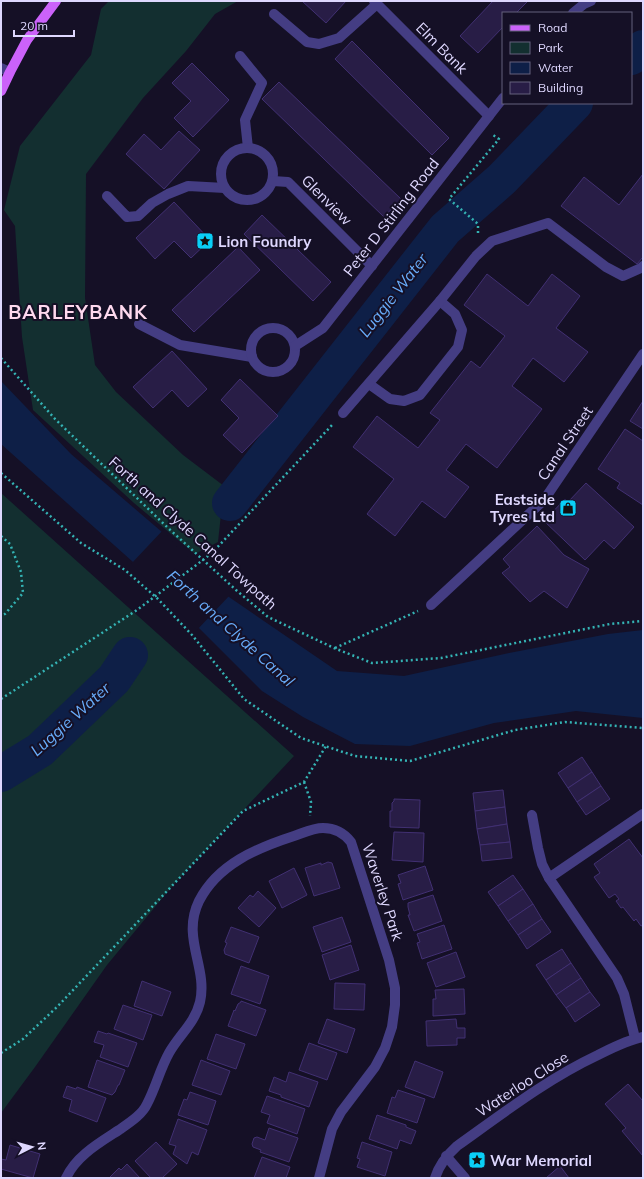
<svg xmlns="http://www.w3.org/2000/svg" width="644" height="1179" font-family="Mulish,sans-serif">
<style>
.green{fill:#132f30}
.water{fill:#0e1f47}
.pier{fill:#151026}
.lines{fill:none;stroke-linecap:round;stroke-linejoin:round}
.river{stroke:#0e1f47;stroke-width:36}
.building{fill:#281d46;stroke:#413072}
.path{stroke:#34b3b4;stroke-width:2.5;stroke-dasharray:2 3;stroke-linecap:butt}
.lane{stroke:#443d83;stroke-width:10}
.street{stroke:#443d83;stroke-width:10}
.primary{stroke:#cb62fa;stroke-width:10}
.labels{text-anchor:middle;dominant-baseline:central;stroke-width:4;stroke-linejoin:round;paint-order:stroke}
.street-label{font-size:15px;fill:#ded7fe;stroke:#151026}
.poi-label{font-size:15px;font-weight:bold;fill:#ded7fe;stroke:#151026;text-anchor:start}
.water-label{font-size:16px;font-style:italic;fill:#68acfa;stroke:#151026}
.district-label{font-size:19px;font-weight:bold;letter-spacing:1px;fill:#fed9ee;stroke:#151026}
</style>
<rect width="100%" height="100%" fill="#151026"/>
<g class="green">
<polygon points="109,1 238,1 215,14 186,51 143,98 86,174 85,298 95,365 116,392 183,455 224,486 218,542 195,554 134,503 33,410 22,337 15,226 4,210 20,146 91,55 101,9"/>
<polygon points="1,493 294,756 174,884 107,965 35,1067 1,1113"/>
</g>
<polygon class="water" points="1,381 71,454 162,532 176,549 229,597 337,671 404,676 509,653 608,634 643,630 643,718 576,711 494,723 410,746 355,744 303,717 262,691 133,562 1,444"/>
<polygon class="pier" points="163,530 177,547 230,595 197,630 131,564"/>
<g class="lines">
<g class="river">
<polyline points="631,57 643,48"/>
<polyline points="230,503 445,229 502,179 575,103"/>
<polyline points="1,774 40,750 114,679 130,655"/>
</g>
</g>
<g class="building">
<polygon points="302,1 346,1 326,23"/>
<polygon points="493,1 528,1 516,13 503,13 503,27 478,53 460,36"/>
<polygon points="352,41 449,138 432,155 335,59"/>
<polygon points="192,63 229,100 193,137 174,118 191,101 172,83"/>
<polygon points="279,82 401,199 384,217 262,99"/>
<polygon points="179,131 200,150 164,189 126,154 144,134 161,150"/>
<polygon points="643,174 643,257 637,264 561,206 584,177 619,205"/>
<polygon points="174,202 210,240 191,258 174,241 155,259 136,238"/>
<polygon points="262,215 331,282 313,301 244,234"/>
<polygon points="238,247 260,270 194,332 172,310"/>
<polygon points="487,274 528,306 552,274 580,296 556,328 588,352 564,382 533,358 512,386 542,409 497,468 466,444 446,470 469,487 445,518 422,501 395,536 367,514 394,479 353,447 377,416 418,448 440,420 430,413 471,361 480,368 505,336 464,305"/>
<polygon points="172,351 207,389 188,407 172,390 153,408 133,387"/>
<polygon points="240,379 278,416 242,453 223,435 239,418 221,400"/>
<polygon points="643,401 643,429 630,421"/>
<polygon points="625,429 643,441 643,505 617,488 620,483 598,469"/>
<polygon points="586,483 634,527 614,549 604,540 585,560 544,521 565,499 568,502"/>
<polygon points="537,526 564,555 589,569 567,608 544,591 530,602 502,573 510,567 503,559"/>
<polygon points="582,757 592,772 568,788 558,773"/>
<polygon points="592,772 601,786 577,802 568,788"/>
<polygon points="601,786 610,799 586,815 577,802"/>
<polygon points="503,790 505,807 475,811 473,793"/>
<polygon points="394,799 420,800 419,828 390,827 390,811 392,811 392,803 394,801"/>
<polygon points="505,807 507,824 477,829 475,811"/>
<polygon points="507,824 510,842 480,845 477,829"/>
<polygon points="394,832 424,833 423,862 392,860"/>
<polygon points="629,839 643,858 643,925 641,926 636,919 634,921 623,907 621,908 616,901 619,899 615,894 609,898 594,877 600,873 594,864"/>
<polygon points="510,842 512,858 482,861 480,845"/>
<polygon points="328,862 332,863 340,888 314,896 305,868 321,863 321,865"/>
<polygon points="425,866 433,890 403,900 398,884 401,883 398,875"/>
<polygon points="294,868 307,895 282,908 269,881"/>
<polygon points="513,875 523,889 498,906 488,892"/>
<polygon points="523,889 533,904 508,921 498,906"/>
<polygon points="258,891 276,908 259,927 238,908 250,895 253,897"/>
<polygon points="433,895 442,921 414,931 408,915 410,915 408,907 408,903"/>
<polygon points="533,904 542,919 518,935 508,921"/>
<polygon points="342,917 351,942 322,952 313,927"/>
<polygon points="542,919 551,932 527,949 518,935"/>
<polygon points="444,925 452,949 422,959 417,943 420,942 417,934"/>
<polygon points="231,927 259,937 249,963 225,954 224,950 227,943 225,942"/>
<polygon points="351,945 359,970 330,980 322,955"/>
<polygon points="562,949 571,963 546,980 536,965"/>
<polygon points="456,952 465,977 436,987 427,963"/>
<polygon points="571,963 581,978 556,995 546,980"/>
<polygon points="241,966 269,976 260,1004 231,994"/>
<polygon points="581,978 590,992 566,1008 556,995"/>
<polygon points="142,981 171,992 162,1016 134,1006"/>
<polygon points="335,983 365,984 364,1010 334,1009"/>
<polygon points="464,989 465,1014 433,1016 433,999 436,999 435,990"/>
<polygon points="590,992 600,1005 575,1022 566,1008"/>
<polygon points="241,1001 266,1010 256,1036 228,1026 234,1010 235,1011 238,1004 241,1002"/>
<polygon points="123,1005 152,1015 143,1040 114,1029"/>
<polygon points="327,1019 355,1029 347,1053 318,1043"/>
<polygon points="456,1019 457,1028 465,1028 465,1038 457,1038 457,1045 427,1046 426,1021"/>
<polygon points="98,1031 107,1034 108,1033 137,1043 128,1067 100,1057 104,1045 94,1042"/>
<polygon points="216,1034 245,1044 236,1069 207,1059"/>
<polygon points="309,1043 337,1053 327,1080 299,1070"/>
<polygon points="97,1060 125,1070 119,1085 118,1085 115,1092 112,1095 88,1087"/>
<polygon points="201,1060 230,1071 221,1095 192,1085"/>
<polygon points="415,1061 443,1072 434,1098 405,1087"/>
<polygon points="289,1072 318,1082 309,1107 281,1097 281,1095 269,1091 274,1077 286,1082"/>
<polygon points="628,1084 643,1101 643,1156 622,1131 626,1128 605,1104"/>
<polygon points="67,1086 76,1089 77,1087 106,1098 97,1122 69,1111 72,1100 63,1097"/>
<polygon points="398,1090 425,1099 417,1123 387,1113 392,1097 395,1098"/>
<polygon points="190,1092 216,1101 208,1125 178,1115 184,1099 187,1100"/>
<polygon points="267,1096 305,1109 297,1134 267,1123 270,1115 261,1112"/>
<polygon points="377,1115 406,1125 406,1127 416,1131 411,1144 400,1140 397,1149 369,1139"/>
<polygon points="178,1119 207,1130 198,1155 192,1152 187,1164 173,1154 176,1146 169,1144"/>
<polygon points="269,1128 298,1138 289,1162 260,1152 261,1150 253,1147 252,1144 254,1138 257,1137 265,1140"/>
<polygon points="156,1142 177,1164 162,1178 151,1178 135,1161"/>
<polygon points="362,1142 392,1152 385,1176 357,1167 360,1159 357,1158"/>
<polygon points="10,1145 40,1154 33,1178 1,1169 1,1159 6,1160"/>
<polygon points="262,1157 290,1167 286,1178 254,1178"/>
<polygon points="127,1164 140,1178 109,1178 119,1168 121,1170"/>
<polygon points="560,1166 569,1178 546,1178"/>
</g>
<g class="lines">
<g class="path">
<polyline points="478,233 478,224 449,199 499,139 493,135"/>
<polyline points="1,358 55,419 167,527 236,590 268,617 334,648 372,663 441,658 610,624 643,621"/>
<polyline points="1,473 81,543 125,570 158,599 192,635 244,699 301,738 355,756 410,761 515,730 565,722 643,728"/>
<polyline points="1,536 10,544 21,572 23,593 5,614 1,616"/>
<polyline points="335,648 418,611"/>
<polyline points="1,699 137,610 212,553 333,424"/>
<polyline points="304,782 311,802 310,816"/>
<polyline points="1,1053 23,1039 57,1007 243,811 304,782 326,746"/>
</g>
<g class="lane">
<polyline points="274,14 307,42 319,44 339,38 377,4"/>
<polyline points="240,56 262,83 245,120 248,148"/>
<polyline points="1,68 10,72"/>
<polyline points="107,196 127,217 138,216 152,203 168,194 188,186 225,188"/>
<polyline points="139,324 180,345 252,357"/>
<polyline points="369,384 390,399 404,401 420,395 458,347 462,330 455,314 440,301"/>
<polyline points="343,413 440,301 476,256 492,241 548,223 606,267 623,276 641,268 643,266"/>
</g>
<g class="street">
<polyline points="374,1 489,116"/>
<polyline points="573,13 584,4 591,1"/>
<circle cx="247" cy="174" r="26"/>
<polyline points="273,181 288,182 372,266"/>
<circle cx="273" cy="350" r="22"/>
<polyline points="295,346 323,328 503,98"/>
<polyline points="431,605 544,500 643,354"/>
<polyline points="532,815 538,848 542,864 549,878 617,978 624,994 635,1038"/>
<polyline points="549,878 643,814"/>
<polyline points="446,1156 465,1178"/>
<path d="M66 1178C76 1156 99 1143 119 1130 129 1123 142 1115 147 1104 156 1087 160 1069 169 1053 179 1035 195 1023 200 1002 208 967 181 938 199 901 218 864 257 848 294 836 303 833 313 828 323 828 335 828 344 833 351 842L389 960 395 988V1005L392 1027 385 1048 375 1067 341 1112 332 1129 319 1178"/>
<path d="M435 1178C439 1165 447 1155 457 1146 502 1114 547 1079 598 1055 612 1048 627 1040 643 1037"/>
</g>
<polyline class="primary" points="1,91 10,72 27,40 56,1"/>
</g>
<defs>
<g id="sight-square" transform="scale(0.9)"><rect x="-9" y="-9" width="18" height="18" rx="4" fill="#0acff7" stroke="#151026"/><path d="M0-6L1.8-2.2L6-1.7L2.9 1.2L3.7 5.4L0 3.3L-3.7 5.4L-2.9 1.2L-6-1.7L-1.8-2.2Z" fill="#111"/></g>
<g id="shop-square" transform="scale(0.9)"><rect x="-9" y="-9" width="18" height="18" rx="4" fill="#0acff7" stroke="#151026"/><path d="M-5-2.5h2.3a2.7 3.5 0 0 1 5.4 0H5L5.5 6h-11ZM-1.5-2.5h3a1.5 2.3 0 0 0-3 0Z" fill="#111"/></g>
</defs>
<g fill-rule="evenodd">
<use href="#sight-square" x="205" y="241"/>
<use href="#shop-square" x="568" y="508"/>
<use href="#sight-square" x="477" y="1160"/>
</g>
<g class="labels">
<g class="street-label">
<text transform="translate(442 48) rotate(45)">Elm Bank</text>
<text transform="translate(327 200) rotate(45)">Glenview</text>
<text transform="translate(391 217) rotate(-52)">Peter D Stirling Road</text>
<text transform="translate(565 443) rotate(-56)">Canal Street</text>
<text transform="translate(193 533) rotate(42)">Forth and Clyde Canal Towpath</text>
<text transform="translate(383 892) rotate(72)">Waverley Park</text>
<text transform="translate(522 1084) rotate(-33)">Waterloo Close</text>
</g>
<g class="poi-label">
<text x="218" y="241">Lion Foundry</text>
<text x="555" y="499" text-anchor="end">Eastside<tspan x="555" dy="17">Tyres Ltd</tspan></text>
<text x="490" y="1160">War Memorial</text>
</g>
<g class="water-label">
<text transform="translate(393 295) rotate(-52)">Luggie Water</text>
<text transform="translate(231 628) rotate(42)">Forth and Clyde Canal</text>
<text transform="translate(70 719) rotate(-42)">Luggie Water</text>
</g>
<g class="district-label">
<text x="78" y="312">BARLEYBANK</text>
</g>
</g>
<rect width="644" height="1179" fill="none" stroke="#ded7fe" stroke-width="4"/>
<rect x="502" y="12" width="130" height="92" fill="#151026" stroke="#65607c"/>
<rect x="510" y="25" width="20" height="6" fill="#cb62fa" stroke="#65607c"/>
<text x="538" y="32" font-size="12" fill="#ded7fe">Road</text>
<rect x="510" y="42" width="20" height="12" fill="#132f30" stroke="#65607c"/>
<text x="538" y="52" font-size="12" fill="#ded7fe">Park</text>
<rect x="510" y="62" width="20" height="12" fill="#0e1f47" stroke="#65607c"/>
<text x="538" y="72" font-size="12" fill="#ded7fe">Water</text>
<rect x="510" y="82" width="20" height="12" fill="#281d46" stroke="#65607c"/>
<text x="538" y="92" font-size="12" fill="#ded7fe">Building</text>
<g transform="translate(32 1147) rotate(84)" stroke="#151026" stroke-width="3" paint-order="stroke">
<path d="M0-3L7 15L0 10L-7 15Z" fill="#ded7fe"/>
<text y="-6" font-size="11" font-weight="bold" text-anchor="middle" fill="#ded7fe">N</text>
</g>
<path d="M14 30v6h60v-6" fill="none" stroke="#ded7fe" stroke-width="2"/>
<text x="20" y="30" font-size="12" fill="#ded7fe" stroke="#151026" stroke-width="3" paint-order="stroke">20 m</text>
</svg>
